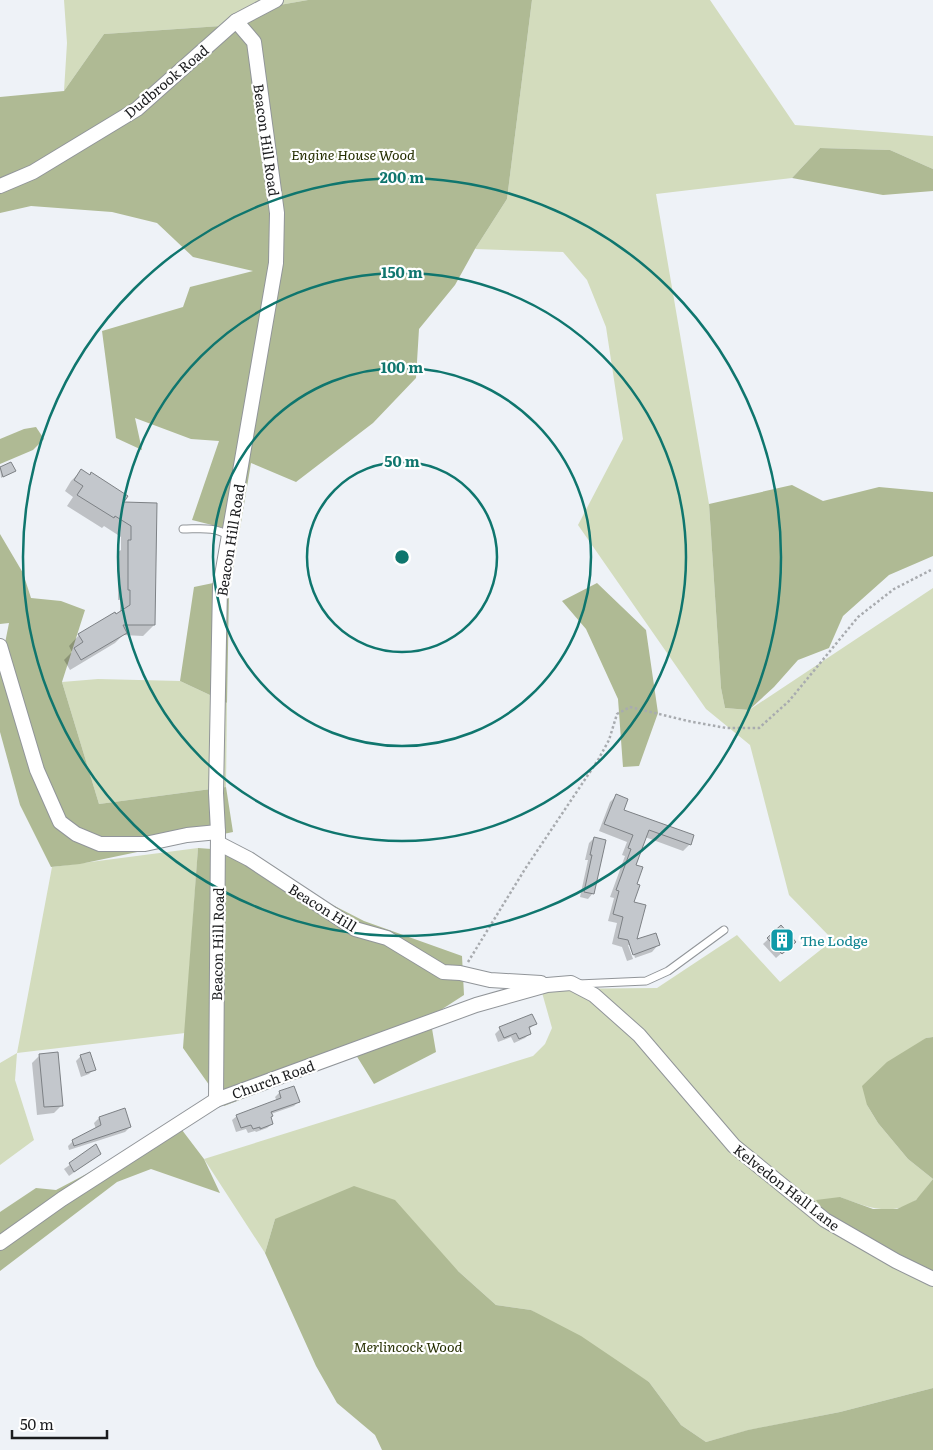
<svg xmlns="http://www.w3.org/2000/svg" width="933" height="1450" font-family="Literata,serif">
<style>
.green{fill:#d3dcbd}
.forest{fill:#afba94}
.shadow{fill:#0003}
.building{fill:#c3c7cc;stroke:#7d8185}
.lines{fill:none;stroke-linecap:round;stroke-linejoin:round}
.service-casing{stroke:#919599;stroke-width:9}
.minor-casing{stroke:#919599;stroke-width:16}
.path{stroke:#a8abaf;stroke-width:2.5;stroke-dasharray:2.5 2.5;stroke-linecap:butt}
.service{stroke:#fff;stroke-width:7}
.minor{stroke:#fff;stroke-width:14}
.ring{fill:none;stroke:#0f766e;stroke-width:2.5}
.labels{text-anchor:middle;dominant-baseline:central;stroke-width:4.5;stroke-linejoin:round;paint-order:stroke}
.street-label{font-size:14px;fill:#1b1c1e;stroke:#fff}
.park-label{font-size:14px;font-style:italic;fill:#252e01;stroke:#fff}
.culture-label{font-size:14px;fill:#0d838f;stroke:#fff;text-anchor:start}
.centre{fill:#0f766e;stroke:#fff;stroke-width:2.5}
.ring-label{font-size:15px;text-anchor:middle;font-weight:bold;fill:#0f766e;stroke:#fff;stroke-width:4.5;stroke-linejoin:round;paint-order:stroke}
</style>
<rect width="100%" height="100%" fill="#eef2f7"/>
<g class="green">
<polygon points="64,0 308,0 268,7 221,26 104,34 64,91 67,43"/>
<path d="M532 0H710L795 125 933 136V169L890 150 820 148 792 178 656 194 709 504 721 688 725 708 749 710 933 588V1037L926 1038 867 1105 878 1123 908 1159 933 1179C928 1185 922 1195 916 1200 892 1218 864 1206 840 1197L933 1276V1388L840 1412 749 1430 706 1442 681 1425 649 1382 531 1310 496 1305 458 1271 275 1219 265 1253 204 1159 533 1056 545 1044 552 1028 541 989 657 988 737 935 780 982 833 940 789 895 750 745 706 709 578 525 623 439 606 327 587 280 563 252 475 249 507 199Z"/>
<polygon points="98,679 180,681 227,703 226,787 99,804 62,682"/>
<polygon points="198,848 185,1033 17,1053 15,1080 34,1140 0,1165 0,1063 17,1053 52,867"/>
</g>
<g class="forest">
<polygon points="308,0 532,0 507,199 475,249 455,285 419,329 416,378 373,423 296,482 251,463 229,594 227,703 180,681 194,587 218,582 224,528 192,520 219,441 191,439 135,418 142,450 116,438 102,331 183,307 190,287 253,271 193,257 157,223 112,212 31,206 0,213 0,97 64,91 104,34 221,26 268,7"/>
<polygon points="820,148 890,150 933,169 933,191 883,195 792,178"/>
<polygon points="36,427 44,439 33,450 0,464 0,439 24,429"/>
<polygon points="792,485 823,501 879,487 933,492 933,556 889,575 843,616 829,648 798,660 774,687 749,710 725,708 721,688 709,504"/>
<polygon points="0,534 23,573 31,598 61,601 85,610 62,682 99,804 226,787 233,832 80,864 51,867 20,805 0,732 0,643 5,643 9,623 0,624"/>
<polygon points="597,583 646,630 658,713 639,766 623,767 618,699 586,629 562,601"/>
<polygon points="198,848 225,850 364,921 462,956 464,995 430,1017 436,1052 374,1084 356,1055 224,1106 183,1048"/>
<polygon points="933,1037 933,1276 830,1220 816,1200 840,1197 873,1209 897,1209 916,1200 933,1179 908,1159 878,1123 867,1105 862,1086 887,1062 926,1038"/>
<polygon points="182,1130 204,1159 220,1193 151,1169 117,1182 0,1271 0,1212 36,1188 56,1190 130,1151"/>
<polygon points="354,1186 395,1200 458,1271 496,1305 531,1310 581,1336 649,1382 681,1425 706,1442 748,1430 840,1412 933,1388 933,1450 382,1450 375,1435 337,1403 316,1366 265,1253 275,1219"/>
</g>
<g class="shadow">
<polygon points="11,463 14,471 1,478 0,468"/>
<polygon points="81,471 122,503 156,504 154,625 143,636 123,635 115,643 70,670 64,660 72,652 69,646 79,635 120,612 120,600 118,600 118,552 121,550 121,537 104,526 102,528 67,506 73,497 65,491 71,481"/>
<polygon points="616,796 622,810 690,844 683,851 645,837 635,866 636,885 632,903 636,941 658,945 652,952 635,958 631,945 628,945 633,959 627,961 622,947 612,944 617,923 608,921 614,898 610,897 625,856 622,855 627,842 599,831 610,802"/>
<polygon points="594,838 593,893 588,899 580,897 588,860 585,860 589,843"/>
<polygon points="781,927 794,942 776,958 763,944"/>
<polygon points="535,1024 528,1030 530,1033 525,1038 514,1043 511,1037 498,1042 495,1034 500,1029"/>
<polygon points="40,1055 62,1105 54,1113 37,1115 32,1063"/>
<polygon points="81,1056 94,1069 89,1074 81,1077 76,1061"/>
<polygon points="280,1092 298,1102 294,1106 271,1114 270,1117 272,1124 267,1128 256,1132 255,1131 248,1133 246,1129 236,1132 232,1120 237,1116 277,1101 275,1097"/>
<polygon points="99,1118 130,1127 125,1132 69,1150 68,1146 73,1141 96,1129 94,1123"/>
<polygon points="96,1146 94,1158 69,1176 64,1169"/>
</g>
<g class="building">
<polygon points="11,462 16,471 3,477 0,467"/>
<polygon points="81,469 90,475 91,472 128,496 124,502 157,503 155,625 123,625 127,633 81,660 74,648 83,642 78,634 115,612 116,614 130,605 130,590 128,590 128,540 131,540 131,526 115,516 114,518 77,495 83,486 74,480"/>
<polygon points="616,794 628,799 624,810 694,835 691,845 649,830 636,865 643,867 637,884 640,885 634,902 646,905 637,939 656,933 660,945 633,955 628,940 618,938 623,917 613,914 619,891 616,890 631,849 628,848 633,835 604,824"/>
<polygon points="594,837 606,840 594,894 584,892 592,855 590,855"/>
<polygon points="781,925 796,942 782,954 767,938"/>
<polygon points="532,1014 537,1024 529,1027 531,1034 519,1039 516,1033 504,1038 499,1027"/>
<polygon points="58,1052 63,1106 44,1107 39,1054"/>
<polygon points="90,1052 96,1070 86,1073 80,1055"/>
<polygon points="294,1086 300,1102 271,1112 273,1116 271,1117 273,1124 260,1129 260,1127 253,1129 251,1125 241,1128 236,1115 281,1098 279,1091"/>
<polygon points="125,1108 131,1127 74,1146 72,1140 101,1125 99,1117"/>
<polygon points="96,1144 101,1154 74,1172 69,1163"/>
</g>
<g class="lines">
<g class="service-casing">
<g id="service">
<path d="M183 529C199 529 215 526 229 536"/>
<polyline points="578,984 646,981 668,971 724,930"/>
</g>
</g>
<g class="minor-casing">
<g id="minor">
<polyline points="0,186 33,172 137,109 236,21 276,0"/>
<polyline points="0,646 37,770 60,822 76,834 100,844 145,844 187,835 218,832"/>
<polyline points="218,843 249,859 355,929 387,938 443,972 460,973 490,980 541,983"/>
<polyline points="216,1100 218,832 216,793 220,587 276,263 277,213 254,42 236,21"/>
<polyline points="0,1243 62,1199 216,1100 476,1005 547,985 571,983 594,995 639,1035 734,1146 825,1220 896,1261 933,1279"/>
</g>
</g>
<polyline class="path" points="468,962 525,869 598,760 609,740 617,714 630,707 688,721 726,728 759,728 789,701 858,617 894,589 933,569"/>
<use href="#service" class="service"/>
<use href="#minor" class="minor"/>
</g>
<g class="ring">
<circle cx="402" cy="557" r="95"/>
<circle cx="402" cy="557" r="189"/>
<circle cx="402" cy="557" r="284"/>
<circle cx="402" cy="557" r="379"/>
</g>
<defs>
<g id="building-square" transform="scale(1.25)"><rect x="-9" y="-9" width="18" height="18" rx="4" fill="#0f9aa8" stroke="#fff"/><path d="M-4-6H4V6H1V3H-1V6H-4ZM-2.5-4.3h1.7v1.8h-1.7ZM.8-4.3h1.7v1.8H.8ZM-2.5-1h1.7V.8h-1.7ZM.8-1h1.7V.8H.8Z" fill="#fff"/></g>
</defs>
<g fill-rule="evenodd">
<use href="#building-square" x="782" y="940"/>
</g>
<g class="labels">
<g class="street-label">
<text transform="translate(166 81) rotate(-40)">Dudbrook Road</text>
<text transform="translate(267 140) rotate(82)">Beacon Hill Road</text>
<text transform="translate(230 540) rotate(-81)">Beacon Hill Road</text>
<text transform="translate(323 907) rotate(32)">Beacon Hill</text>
<text transform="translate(217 944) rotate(-89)">Beacon Hill Road</text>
<text transform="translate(273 1079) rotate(-20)">Church Road</text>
<text transform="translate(787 1187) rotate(38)">Kelvedon Hall Lane</text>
</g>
<g class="park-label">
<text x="353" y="154">Engine House Wood</text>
<text x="408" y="1346">Merlincock Wood</text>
</g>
<g class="culture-label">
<text x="800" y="940">The Lodge</text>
</g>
</g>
<circle cx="402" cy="557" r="8" class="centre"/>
<g class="ring-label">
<text x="402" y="183">200 m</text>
<text x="402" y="278">150 m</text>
<text x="402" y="373">100 m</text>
<text x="402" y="467">50 m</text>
</g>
<path d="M12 1430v8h95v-8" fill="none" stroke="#1b1c1e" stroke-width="2.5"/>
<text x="20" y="1430" font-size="15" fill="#1b1c1e" stroke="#ffffff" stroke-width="4" paint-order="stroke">50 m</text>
</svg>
